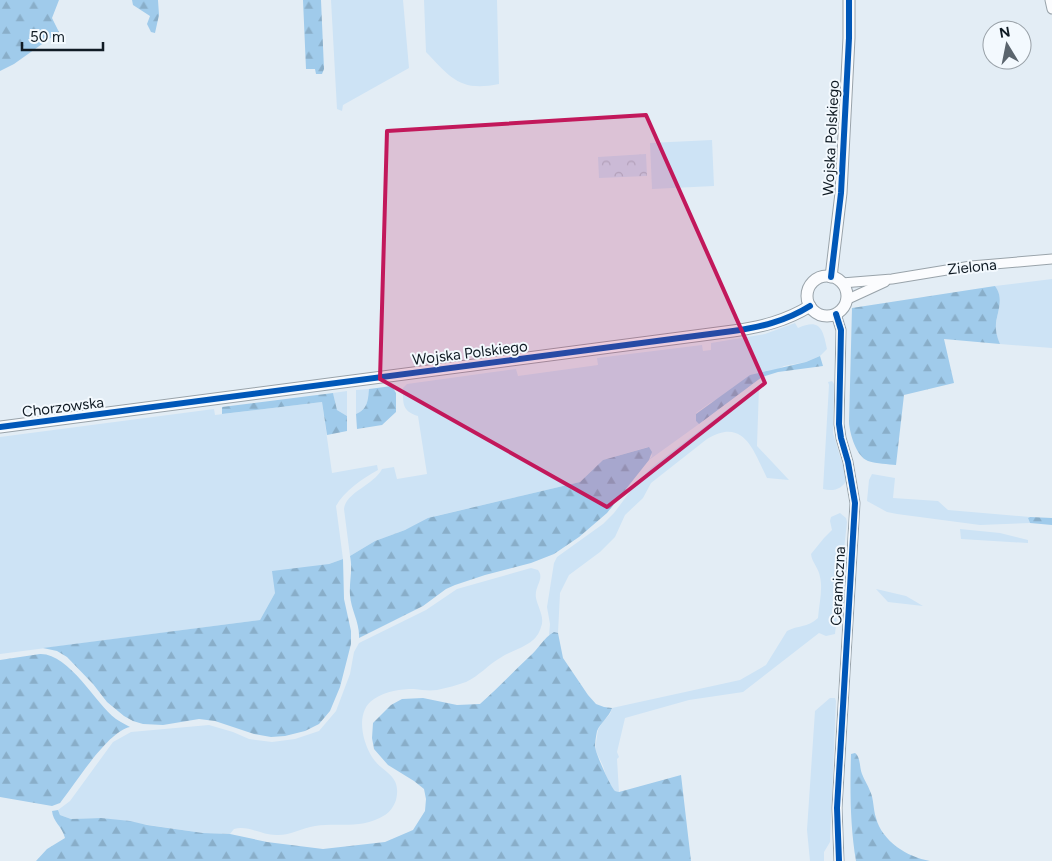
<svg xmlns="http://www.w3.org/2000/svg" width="1052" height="861" font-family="Figtree,sans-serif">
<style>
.green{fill:#cde3f5}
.forest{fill:url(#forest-firs)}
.park{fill:url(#park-crowns)}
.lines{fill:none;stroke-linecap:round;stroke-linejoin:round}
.minor-casing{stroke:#99a3aa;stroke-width:11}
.tertiary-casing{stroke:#99a3aa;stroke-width:13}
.minor{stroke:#fbfcfe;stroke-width:9}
.tertiary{stroke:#fbfcfe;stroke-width:11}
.cycleway-casing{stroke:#f3f9fe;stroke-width:9}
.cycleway{stroke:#0057b8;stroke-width:6}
.marked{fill:#c2185b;fill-opacity:0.2;stroke:#c2185b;stroke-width:4;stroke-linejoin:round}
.labels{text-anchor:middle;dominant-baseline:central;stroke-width:4;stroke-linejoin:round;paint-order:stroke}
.street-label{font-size:15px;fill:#101b24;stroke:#f3f9fe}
</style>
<defs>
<pattern id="forest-firs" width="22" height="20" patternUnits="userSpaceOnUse" patternTransform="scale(1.25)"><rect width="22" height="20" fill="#a0cbeb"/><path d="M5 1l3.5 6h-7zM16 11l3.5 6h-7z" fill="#89aec9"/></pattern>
<pattern id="park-crowns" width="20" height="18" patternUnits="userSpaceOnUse" patternTransform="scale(1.25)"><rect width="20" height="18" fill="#cde3f5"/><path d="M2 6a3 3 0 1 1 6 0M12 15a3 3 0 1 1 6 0" fill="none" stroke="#afc2d2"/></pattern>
</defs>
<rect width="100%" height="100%" fill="#e3edf5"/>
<g class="green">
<polygon points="331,0 403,0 409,68 343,105 342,111 337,109"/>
<path d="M424 0H497L499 84C460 92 451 78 426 52Z"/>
<polygon points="712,140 714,186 652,189 650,143"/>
<path d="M1052 279V348L1000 344C997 337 995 330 996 323 998 310 1004 298 995 286Z"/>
<path d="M795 323 798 328C820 318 823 329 827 349L820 356 806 362 784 366 710 403 696 413V421L699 424 649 460 652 456 648 447 603 460 580 482 436 516 405 530 375 541 350 556 344 509C346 492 374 485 382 469L394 467 397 479 427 474 418 416C402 411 403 404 403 388L407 384 516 369 518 376 598 365 597 358 702 345 703 351 711 350V343L765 334Z"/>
<path d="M832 381 834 384 833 433 847 479C843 489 833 492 823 489L829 385 828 382Z"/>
<path d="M759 387 757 446 789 480 767 478C753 450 744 417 707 439L651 483 643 498 625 515 615 537 600 552 569 575 560 593 558 633 549 635 550 624 547 607 554 563 557 557 603 524 614 513 632 489 651 468 729 408Z"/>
<path d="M369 389C369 400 367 409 356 414V390Z"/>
<polygon points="347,391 347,416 337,410 333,393"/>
<path d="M322 402 332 473 377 465 378 470C363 478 344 491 336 506L343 559 329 564 275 593 260 620 0 654V437L214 409 215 415Z"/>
<polygon points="872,474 895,478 893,498 938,501 948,510 1030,517 1028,518 1030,523 980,525 897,514 887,512 867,501 869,480"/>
<path d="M840 513 846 518 847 522 835 634 826 636 819 633 743 692 689 700 625 718 617 752 619 757 617 759 619 792 615 791 608 782 603 766 595 749 598 730 603 721 610 714 612 708 740 680 766 665 787 631C798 625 807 628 818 618 819 605 823 589 820 577 819 568 812 563 811 554L824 538 832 530 830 521 831 517Z"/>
<polygon points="960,529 1000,533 1028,540 1028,543 961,539"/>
<path d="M531 568 538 570C545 579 534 586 536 598 538 608 545 617 541 627 540 631 537 637 533 640 524 648 510 651 500 658 488 665 479 676 466 682 457 685 447 688 437 690 429 691 422 690 414 689 401 689 386 691 374 699 355 711 362 741 372 757 383 774 402 774 396 800 394 806 390 812 385 815 361 830 340 822 315 826 302 828 291 835 278 835 263 836 249 825 234 829L230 834 203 833 101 818 71 819 60 815 58 810 70 801 113 742 131 732 209 725 233 732 249 739 272 742 295 739 319 731 336 711 350 674 354 652 359 643 426 610 457 589Z"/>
<polygon points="876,589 906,596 923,606 888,602"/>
<polygon points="830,698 835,698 836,701 830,842 824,852 824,861 810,861 807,830 815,711"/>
</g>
<g class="forest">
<polygon points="0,0 59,0 52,18 59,32 14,64 0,71"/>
<polygon points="132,0 158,0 159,15 155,33 151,32 147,24 150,16 133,5"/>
<polygon points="303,0 321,0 324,69 322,74 316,74 315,69 306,69"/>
<path d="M995 286C1004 298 998 310 996 323 995 330 997 337 1000 344L944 339 954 383 904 395 896 465C888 464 877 464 868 461 856 456 850 434 849 423L852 308Z"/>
<polygon points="820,356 823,366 778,372 762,377 699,424 696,421 696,414 750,375 806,362"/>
<path d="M392 386 396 393V412L382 425 357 429 356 414C368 409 368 400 369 389Z"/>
<polygon points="333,393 337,410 347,416 347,431 327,435 322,402 222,414 222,407"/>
<path d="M649 447 652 452 649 460 607 513 579 537 554 554 531 563 485 575 455 585 446 589 423 606 359 638C360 623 351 610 350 595 349 582 353 570 350 556L375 541 405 530 428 518 580 482 603 460Z"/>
<polygon points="1030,517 1052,518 1052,525 1030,523 1028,518"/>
<polygon points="343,559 344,599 351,631 351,644 340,687 330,711 319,724 305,731 285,736 271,737 254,734 215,721 199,719 163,725 143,724 133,721 124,716 107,702 93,684 67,657 57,651 43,648 260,620 275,593 272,571 329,564"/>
<path d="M554 632 558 633 563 658 588 695 596 704 604 707 612 708C609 717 601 722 597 731 596 736 595 742 595 747 596 754 610 786 615 791L619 792 681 775 691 861H36L47 849 65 838C62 826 53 822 52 811L58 810 60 815 71 819 101 818 130 821 147 825 203 833 230 834 267 842 323 849 385 842 413 830 425 811 426 799 424 789 414 781 388 765 374 749 372 738 373 723 391 705 402 699 423 698 457 705 480 704C497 689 513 672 529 657 538 650 544 637 554 632Z"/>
<path d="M40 654C69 653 95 703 116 719 120 722 125 724 130 727 108 731 75 784 60 803L52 806 0 797V660Z"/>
<path d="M855 753C861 758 859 766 862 774 864 780 868 785 870 791 874 799 873 809 876 818 882 841 907 857 930 861H856C850 826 850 789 851 754Z"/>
</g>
<polygon class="park" points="646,154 647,176 599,178 598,157"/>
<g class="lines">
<g class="minor-casing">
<g id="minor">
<polyline points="1050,0 1052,9"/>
<polyline points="842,283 892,279 971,266 1052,259"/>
<polyline points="846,300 885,282"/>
<polyline points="836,314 841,330 839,424 841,438 848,462 855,503 837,808 839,861"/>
</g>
</g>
<g class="tertiary-casing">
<g id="tertiary">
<circle cx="827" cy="296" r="20"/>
<polyline points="831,277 841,193 849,38 849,0"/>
<path d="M0 427 733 331C761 327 786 321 810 306"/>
</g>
</g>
<use href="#minor" class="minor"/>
<use href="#tertiary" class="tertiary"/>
<g class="cycleway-casing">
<g id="cycleway">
<polyline points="831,277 841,193 849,38 849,0"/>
<polyline points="836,314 841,330 839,424 841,438 848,462 855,503 837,808 839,861"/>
<path d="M0 427 733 331C761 327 786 321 810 306"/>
</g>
</g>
<use href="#cycleway" class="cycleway"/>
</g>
<path class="marked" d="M646 115 765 383 607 507 380 379 387 131Z"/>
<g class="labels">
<g class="street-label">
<text transform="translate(831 138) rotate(-87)">Wojska Polskiego</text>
<text transform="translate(972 267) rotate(-6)">Zielona</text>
<text transform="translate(470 353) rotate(-7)">Wojska Polskiego</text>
<text transform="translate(63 407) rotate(-7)">Chorzowska</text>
<text transform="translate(838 586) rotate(-87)">Ceramiczna</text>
</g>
</g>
<g transform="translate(1007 45) rotate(350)"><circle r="24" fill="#f3f9fe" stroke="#98a0a7"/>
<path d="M0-4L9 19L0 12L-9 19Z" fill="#5a646d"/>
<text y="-8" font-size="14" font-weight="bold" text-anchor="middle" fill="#101b24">N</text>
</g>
<path d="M22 42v8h81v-8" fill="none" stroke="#101b24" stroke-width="2.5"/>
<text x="30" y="42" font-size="15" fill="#101b24" stroke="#f3f9fe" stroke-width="4" paint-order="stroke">50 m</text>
</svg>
